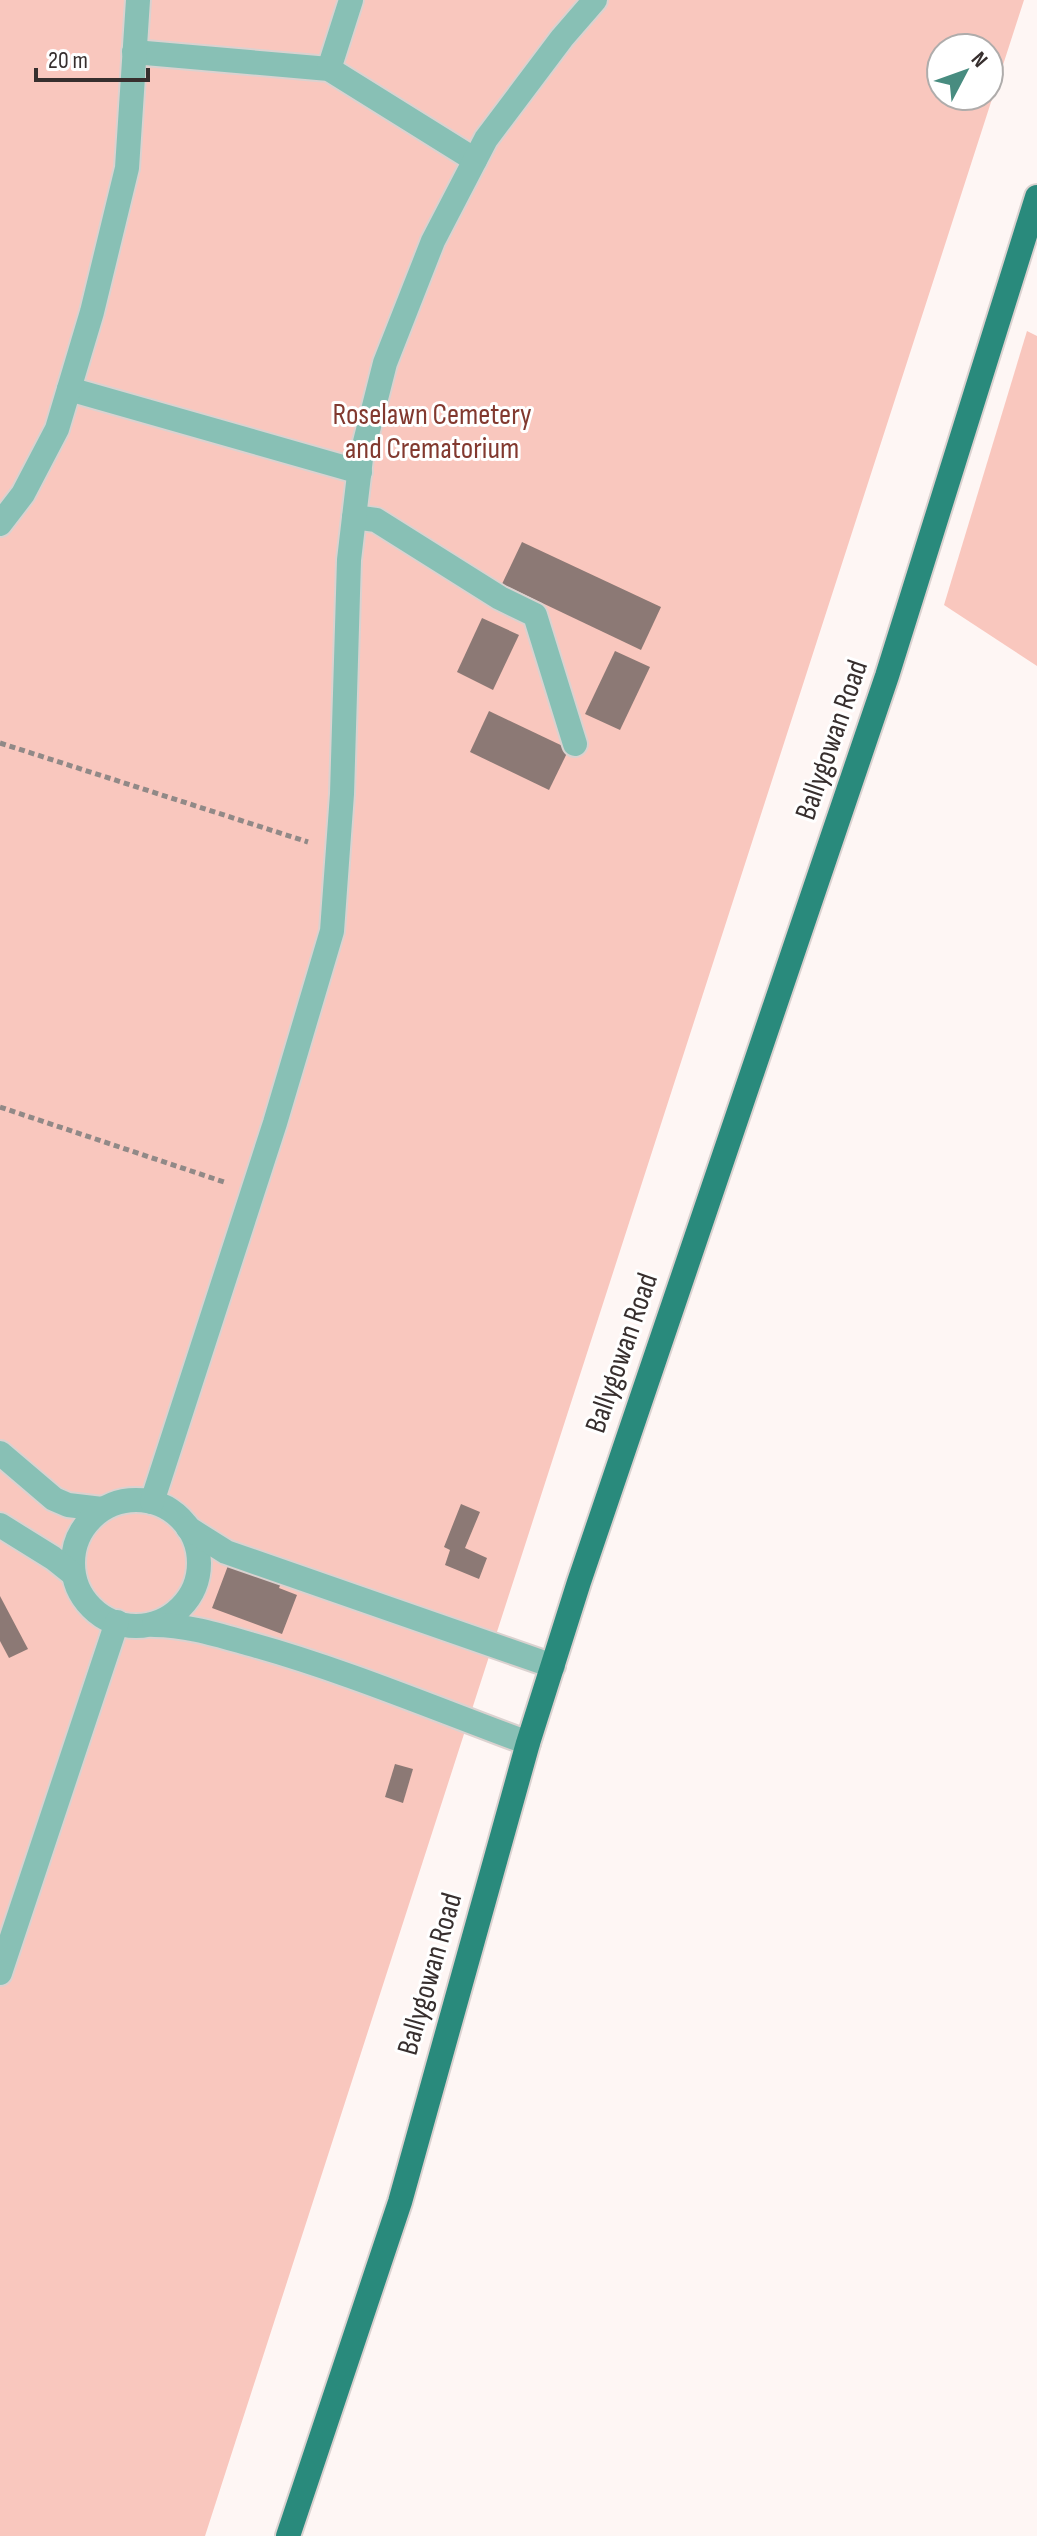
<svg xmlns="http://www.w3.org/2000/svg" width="1037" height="2536" font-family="'Sofia Sans Condensed',sans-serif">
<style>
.green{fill:#f9c7be;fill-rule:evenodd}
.building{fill:#8c7975}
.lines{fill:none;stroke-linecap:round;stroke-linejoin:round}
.minor-casing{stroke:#dad2d0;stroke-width:28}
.major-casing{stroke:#dad2d0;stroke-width:28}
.path{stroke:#918987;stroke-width:5;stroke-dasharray:6 4;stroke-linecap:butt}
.minor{stroke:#88c0b5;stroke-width:24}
.major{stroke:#298a7c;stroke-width:24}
.labels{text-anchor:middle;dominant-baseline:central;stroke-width:6;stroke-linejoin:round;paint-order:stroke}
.park-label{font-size:30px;fill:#82392f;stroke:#fff}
.street-label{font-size:30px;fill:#372f2e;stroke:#fff}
</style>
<rect width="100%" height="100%" fill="#fef6f4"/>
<g class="green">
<path d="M0 0H1024L205 2536H0ZM941 48H989V96H941Z"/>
<polygon points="1027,331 1037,336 1037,666 944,605"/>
</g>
<g class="building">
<polygon points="522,542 661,607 641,650 502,584"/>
<polygon points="482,618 519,635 493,690 457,672"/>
<polygon points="615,651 650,667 620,730 585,714"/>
<polygon points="489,711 569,749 549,790 470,752"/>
<polygon points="461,1504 480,1512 465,1548 487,1558 479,1579 445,1565 450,1550 444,1547"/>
<polygon points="229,1563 281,1583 279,1588 297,1595 282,1634 212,1608"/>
<polygon points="0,1596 28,1649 9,1658 0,1641"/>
<polygon points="395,1764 413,1769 403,1803 385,1797"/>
</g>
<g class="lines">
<g class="minor-casing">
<g id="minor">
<polyline points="134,52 329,69 475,160"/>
<polyline points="329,69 351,0"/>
<polyline points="69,389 360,472"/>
<polyline points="354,517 376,520 500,598 535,615 575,744"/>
<polyline points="0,524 23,494 57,429 92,312 127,168 138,0"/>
<polyline points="0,1453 54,1499 68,1505 102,1509"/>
<circle cx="136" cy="1563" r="63"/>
<polyline points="152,1502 275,1123 332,931 342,794 349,560 361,458 385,363 433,241 486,139 562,38 595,0"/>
<polyline points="0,1525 53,1558 73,1574"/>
<polyline points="188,1528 226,1552 553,1666"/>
<path d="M154 1625C187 1625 218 1635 250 1644 344 1670 436 1709 528 1743"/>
<polyline points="0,1973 117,1622"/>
</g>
</g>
<g class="major-casing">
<polyline id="major" points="288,2536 400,2202 528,1743 579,1582 887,676 1037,197"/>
</g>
<g class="path">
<polyline points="0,743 308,842"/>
<polyline points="0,1107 227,1183"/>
</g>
<use href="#minor" class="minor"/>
<use href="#major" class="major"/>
</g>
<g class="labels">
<g class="park-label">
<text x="432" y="415">Roselawn Cemetery<tspan x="432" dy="34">and Crematorium</tspan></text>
</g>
<g class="street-label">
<text transform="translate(832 740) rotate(-71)">Ballygowan Road</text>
<text transform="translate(622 1353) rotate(-71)">Ballygowan Road</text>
<text transform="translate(430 1974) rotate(-74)">Ballygowan Road</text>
</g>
</g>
<g transform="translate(965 72) rotate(49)"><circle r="38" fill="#ffffff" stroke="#afacab" stroke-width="2"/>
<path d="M0-6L14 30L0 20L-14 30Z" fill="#488c80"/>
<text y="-12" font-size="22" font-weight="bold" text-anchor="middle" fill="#372f2e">N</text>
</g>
<path d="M36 68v12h112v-12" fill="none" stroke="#372f2e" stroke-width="4"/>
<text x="48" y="68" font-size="24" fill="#372f2e" stroke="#ffffff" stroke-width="6" paint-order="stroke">20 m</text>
</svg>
